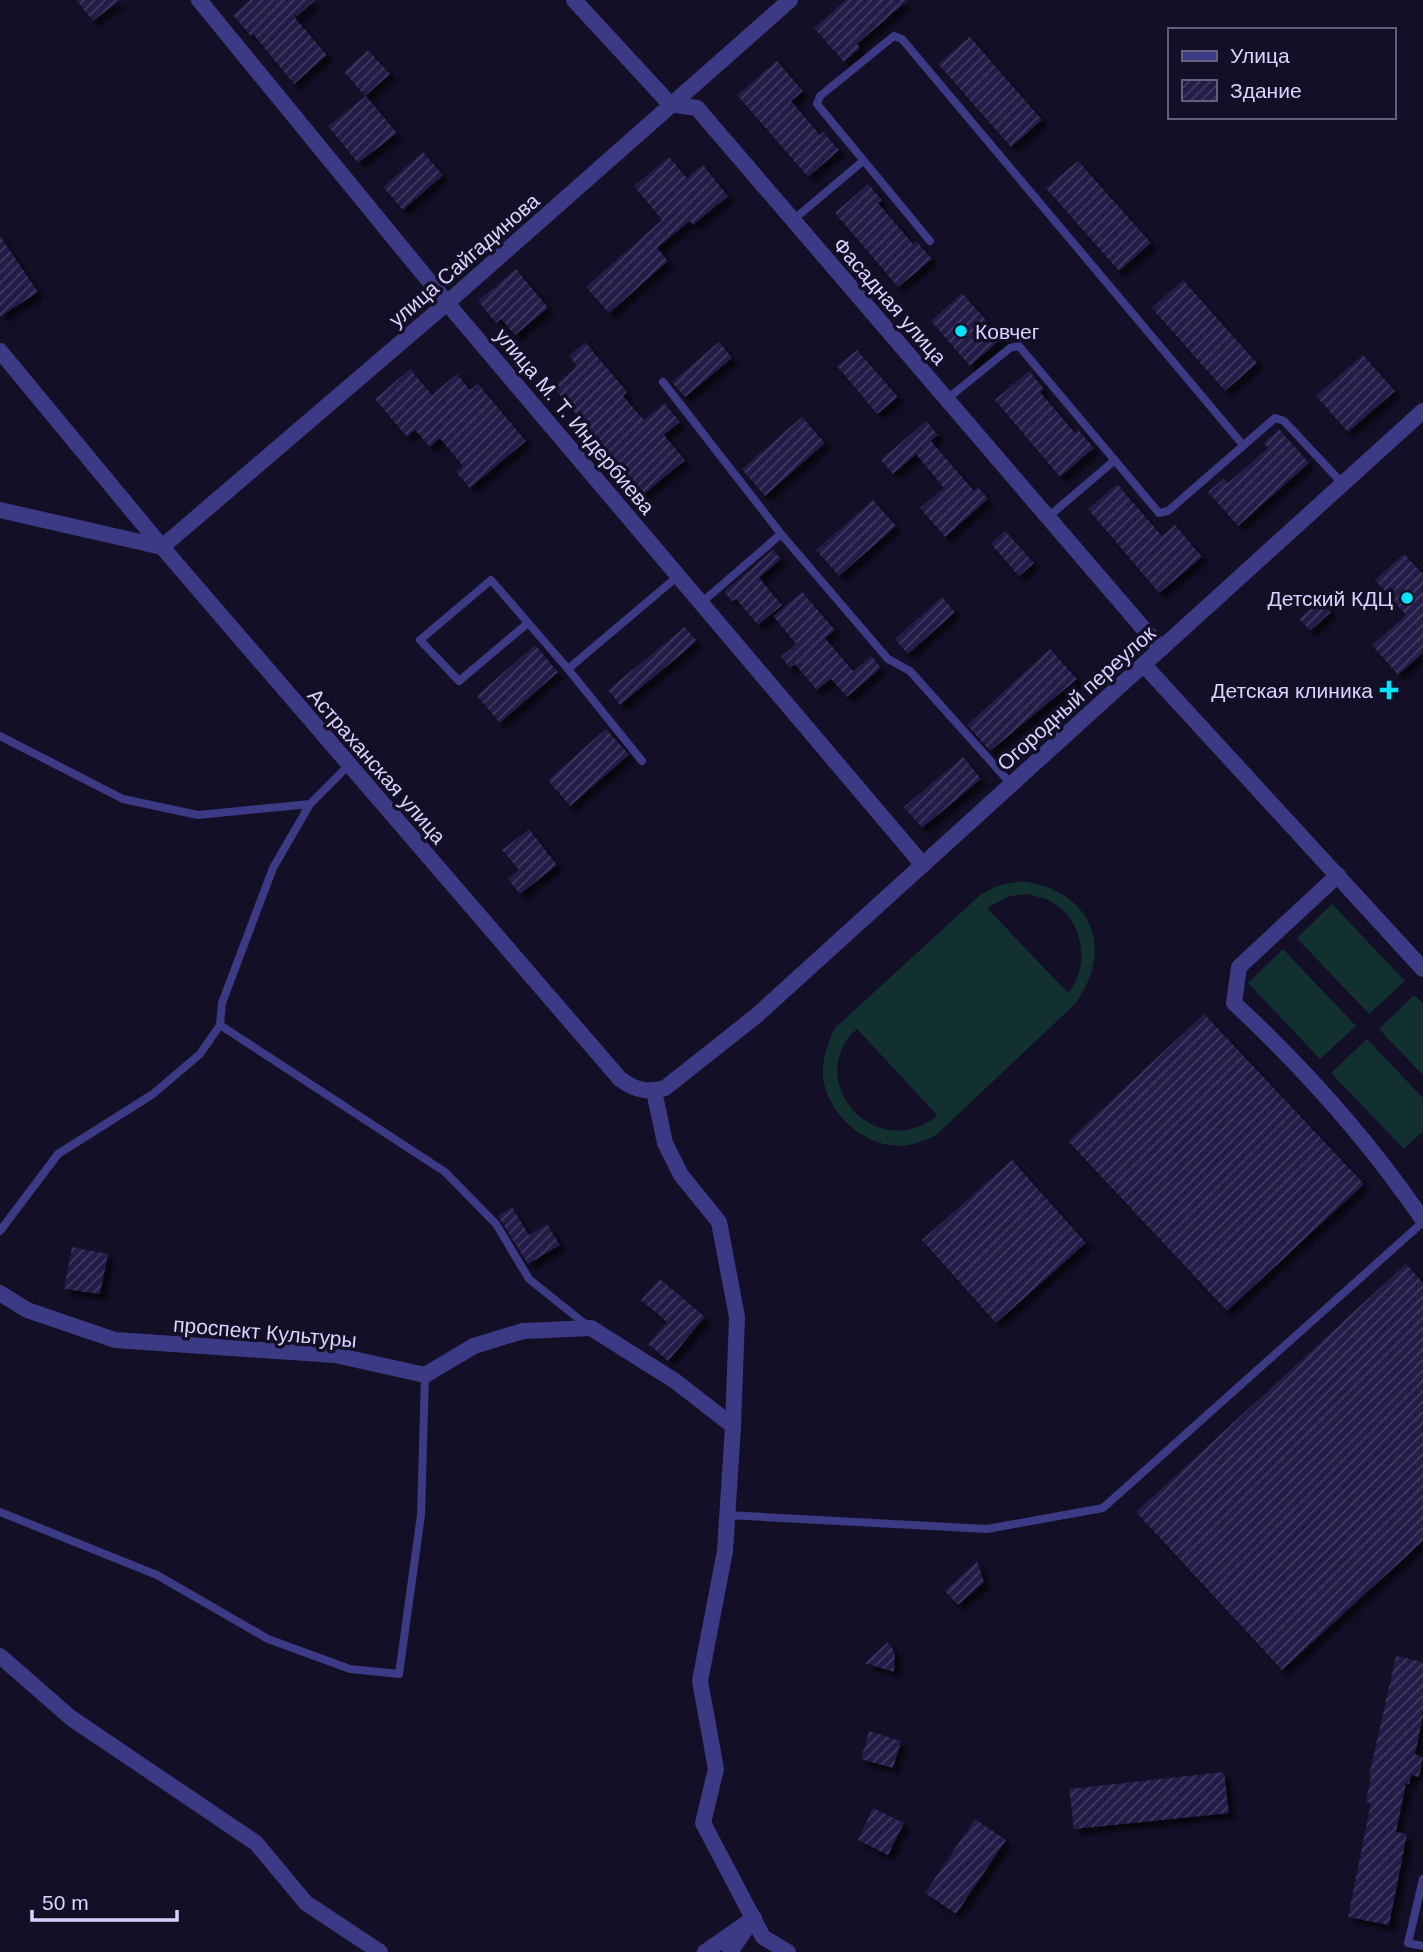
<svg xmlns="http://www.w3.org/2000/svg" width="1423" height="1952" font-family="Helvetica,sans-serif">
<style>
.garden{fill:#12302f;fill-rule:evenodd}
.building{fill:url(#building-hatch);filter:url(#shadow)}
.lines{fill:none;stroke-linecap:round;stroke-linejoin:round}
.lane{stroke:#3d3a85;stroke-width:8}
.street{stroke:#3d3a85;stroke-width:16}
.poi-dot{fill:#00e5ff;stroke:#130f26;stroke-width:2.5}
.labels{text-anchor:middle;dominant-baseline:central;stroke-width:7;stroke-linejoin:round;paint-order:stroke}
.street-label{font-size:21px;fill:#d9d4ff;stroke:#130f26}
.poi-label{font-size:21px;fill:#d9d4ff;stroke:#130f26;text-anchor:end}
</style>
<defs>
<pattern id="building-hatch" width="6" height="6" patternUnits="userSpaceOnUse" patternTransform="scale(1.75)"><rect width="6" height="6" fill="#241b47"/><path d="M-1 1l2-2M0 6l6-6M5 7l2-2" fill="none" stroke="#433b63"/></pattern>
<filter id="shadow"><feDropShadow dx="6" dy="6" stdDeviation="2" flood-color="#0009"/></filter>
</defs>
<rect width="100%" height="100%" fill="#130f26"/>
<g class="garden">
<path d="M1022 881C1091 891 1116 947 1075 1004L935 1136C927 1139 918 1143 909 1145 869 1152 826 1115 823 1076 822 1059 828 1043 835 1028L979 896 996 886ZM1027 894C1034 896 1042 897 1048 900 1083 917 1092 964 1068 993L987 908 1010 896ZM857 1029 937 1115V1116C875 1165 801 1079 857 1029Z"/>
<polygon points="1332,904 1405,981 1369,1014 1297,938"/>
<polygon points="1283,949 1356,1026 1320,1059 1248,983"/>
<polygon points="1414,995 1423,1004 1423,1075 1379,1029"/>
<polygon points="1367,1039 1423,1098 1423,1131 1404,1149 1331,1073"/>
</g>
<g class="building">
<polygon points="76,0 120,0 93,21"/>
<polygon points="250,0 315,0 295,18 327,55 294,84 253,34 251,36 233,15"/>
<polygon points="846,0 908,0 857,44 860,48 844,62 814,28"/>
<polygon points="970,37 1042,120 1011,147 938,64"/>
<polygon points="368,50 390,74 365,96 344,72"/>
<polygon points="777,61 803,91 791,101 820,135 823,132 839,150 808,177 737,95"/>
<polygon points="366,96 397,133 358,163 328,126"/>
<polygon points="423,152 443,175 403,210 383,187"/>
<polygon points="669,157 687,178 703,165 728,196 693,225 690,221 657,248 668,261 609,313 586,287 662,220 634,186"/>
<polygon points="1078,161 1151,243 1119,271 1046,188"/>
<polygon points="868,184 882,200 878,203 913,244 916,241 932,259 898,287 835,213"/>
<polygon points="0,236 38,292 0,317"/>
<polygon points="516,269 548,308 515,335 501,319 496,323 478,301"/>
<polygon points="1183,280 1257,363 1225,391 1152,308"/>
<polygon points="962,293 1002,338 970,366 931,321"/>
<polygon points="585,342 627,392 623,396 644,420 664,403 680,422 664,435 685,460 644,494 553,387 577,366 569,356"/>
<polygon points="719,342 732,358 685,397 672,382"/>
<polygon points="857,350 898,397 877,414 837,366"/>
<polygon points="1363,355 1395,391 1348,432 1316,396"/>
<polygon points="410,369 432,395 457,374 470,390 478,384 526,441 470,488 456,472 463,466 440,438 430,447 415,430 407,437 375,399"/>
<polygon points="1029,371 1044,389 1040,392 1075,433 1078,430 1094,448 1060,477 995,400"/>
<polygon points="802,417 825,443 765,496 742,469"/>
<polygon points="926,421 938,435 931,441 974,491 978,487 988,499 945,537 920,508 944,488 916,454 893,474 881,460"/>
<polygon points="1279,429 1309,463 1238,526 1208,492 1224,478 1228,483 1268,448 1264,443"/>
<polygon points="1117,484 1162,536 1175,525 1202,557 1159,593 1088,509"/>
<polygon points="873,500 896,526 839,576 816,550"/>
<polygon points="1005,531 1034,563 1019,576 991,544"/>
<polygon points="773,550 781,559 759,578 782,605 758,625 736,599 732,601 724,592"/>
<polygon points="1404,554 1423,574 1423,653 1398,675 1372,645 1406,615 1375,580"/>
<polygon points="802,592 835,630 825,638 853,671 871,656 881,668 847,697 831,679 817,690 795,664 790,668 781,657 796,644 773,616"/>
<polygon points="942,597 955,612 908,654 895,639"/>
<polygon points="1320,600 1331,612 1310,631 1299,619"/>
<polygon points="685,627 697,641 620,705 608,690"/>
<polygon points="535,645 558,672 500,723 477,696"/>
<polygon points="1050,649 1077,679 990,751 967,725"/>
<polygon points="606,729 629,755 570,806 548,780"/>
<polygon points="963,757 981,779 922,828 904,807"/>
<polygon points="529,829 557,865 520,894 508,879 519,870 502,850"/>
<polygon points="1204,1014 1364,1184 1227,1311 1068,1141"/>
<polygon points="1012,1160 1086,1243 996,1323 922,1240"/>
<polygon points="512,1207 529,1235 547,1224 560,1245 528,1264 498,1216"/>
<polygon points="72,1247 108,1254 100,1294 64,1289"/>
<polygon points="1406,1264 1423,1283 1423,1541 1282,1670 1136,1512"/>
<polygon points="660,1279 705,1317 668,1361 648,1344 667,1322 641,1300"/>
<polygon points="977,1561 984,1582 958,1605 945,1591"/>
<polygon points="888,1642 895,1653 894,1672 865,1663"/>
<polygon points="1396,1656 1423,1662 1423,1716 1415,1754 1423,1758 1419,1777 1411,1775 1409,1784 1406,1783 1396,1832 1407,1834 1389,1925 1348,1917 1371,1803 1366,1802 1371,1776 1369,1776"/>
<polygon points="869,1731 901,1741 893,1768 861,1759"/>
<polygon points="1224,1772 1229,1813 1074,1829 1069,1789"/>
<polygon points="873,1808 904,1823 888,1855 858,1840"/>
<polygon points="975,1819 1006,1840 956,1914 925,1893"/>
</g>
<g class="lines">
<g class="lane">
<polyline points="793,220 863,161"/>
<polyline points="930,241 817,104 820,96 894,36 902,39 1243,445"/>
<polyline points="663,382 781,534 888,659 910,671 1012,785"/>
<polyline points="947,399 1010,348 1019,346 1159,513 1168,511 1275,418 1284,421 1343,484"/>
<polyline points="1048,517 1115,460"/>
<polyline points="701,603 781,534"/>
<polyline points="528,623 459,681 420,640 491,580 568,669"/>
<polyline points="0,736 123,799 198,815 310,804"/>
<polyline points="642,761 568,669 678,576"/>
<polyline points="349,765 310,804 273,868 222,1003 220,1025 445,1172 496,1224 529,1279 589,1327"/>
<polyline points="0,1231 58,1154 153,1094 200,1054 220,1025"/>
<polyline points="0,1512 157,1575 268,1639 350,1669 399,1674 421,1515 425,1375"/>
<polyline points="727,1515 987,1529 1103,1508 1423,1222"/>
<polyline points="1423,1879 1408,1943 1423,1946"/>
</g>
<g class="street">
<polyline points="199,0 447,303 923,865"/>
<polyline points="574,0 670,104 697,108 1161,649"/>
<path d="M0 351 162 547 620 1079C635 1090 647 1093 665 1088L756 1016 1423 411"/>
<polyline points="0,510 162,547 447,303 790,0"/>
<polyline points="1144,665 1423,969"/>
<path d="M1338 875 1239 967 1234 1003C1306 1070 1367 1138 1423 1220"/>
<polyline points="654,1091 665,1143 681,1175 719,1222 737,1317 733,1426"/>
<polyline points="0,1293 27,1310 115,1340 335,1355 425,1375 474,1346 523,1331 591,1328 675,1381 733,1426 725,1551 700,1681 716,1769 703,1823 763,1937 788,1952"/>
<polyline points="0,1656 71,1718 256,1843 306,1903 380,1952"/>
<polyline points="705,1952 754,1918"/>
<polyline points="730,1952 748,1926"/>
</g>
</g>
<g class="poi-dot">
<circle cx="961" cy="331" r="7"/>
<circle cx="1407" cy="598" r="7"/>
<path d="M1385.5 679.5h7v7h7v7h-7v7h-7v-7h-7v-7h7z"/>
</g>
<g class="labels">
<g class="street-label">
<text transform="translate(464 260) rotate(-41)">улица Сайгадинова</text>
<text transform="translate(890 301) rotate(49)">Фасадная улица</text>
<text transform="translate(575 421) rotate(50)">улица М. Т. Индербиева</text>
<text transform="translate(1076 698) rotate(-42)">Огородный переулок</text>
<text transform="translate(377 766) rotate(49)">Астраханская улица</text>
<text transform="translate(265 1332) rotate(5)">проспект Культуры</text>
</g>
<g class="poi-label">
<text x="975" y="331" text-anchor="start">Ковчег</text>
<text x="1393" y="598">Детский КДЦ</text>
<text x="1373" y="690">Детская клиника</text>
</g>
</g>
<rect x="1168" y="28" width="228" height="91" fill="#130f26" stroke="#625e7d" stroke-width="2"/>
<rect x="1182" y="51" width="35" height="10" fill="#3d3a85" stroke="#625e7d" stroke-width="2"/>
<text x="1230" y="63" font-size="21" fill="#d9d4ff">Улица</text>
<rect x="1182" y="80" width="35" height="21" fill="url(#building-hatch)" stroke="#625e7d" stroke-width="2"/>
<text x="1230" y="98" font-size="21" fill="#d9d4ff">Здание</text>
<path d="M32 1910v10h145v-10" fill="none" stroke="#d9d4ff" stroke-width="3.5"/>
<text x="42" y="1910" font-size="21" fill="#d9d4ff" stroke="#130f26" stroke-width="5" paint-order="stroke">50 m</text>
</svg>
